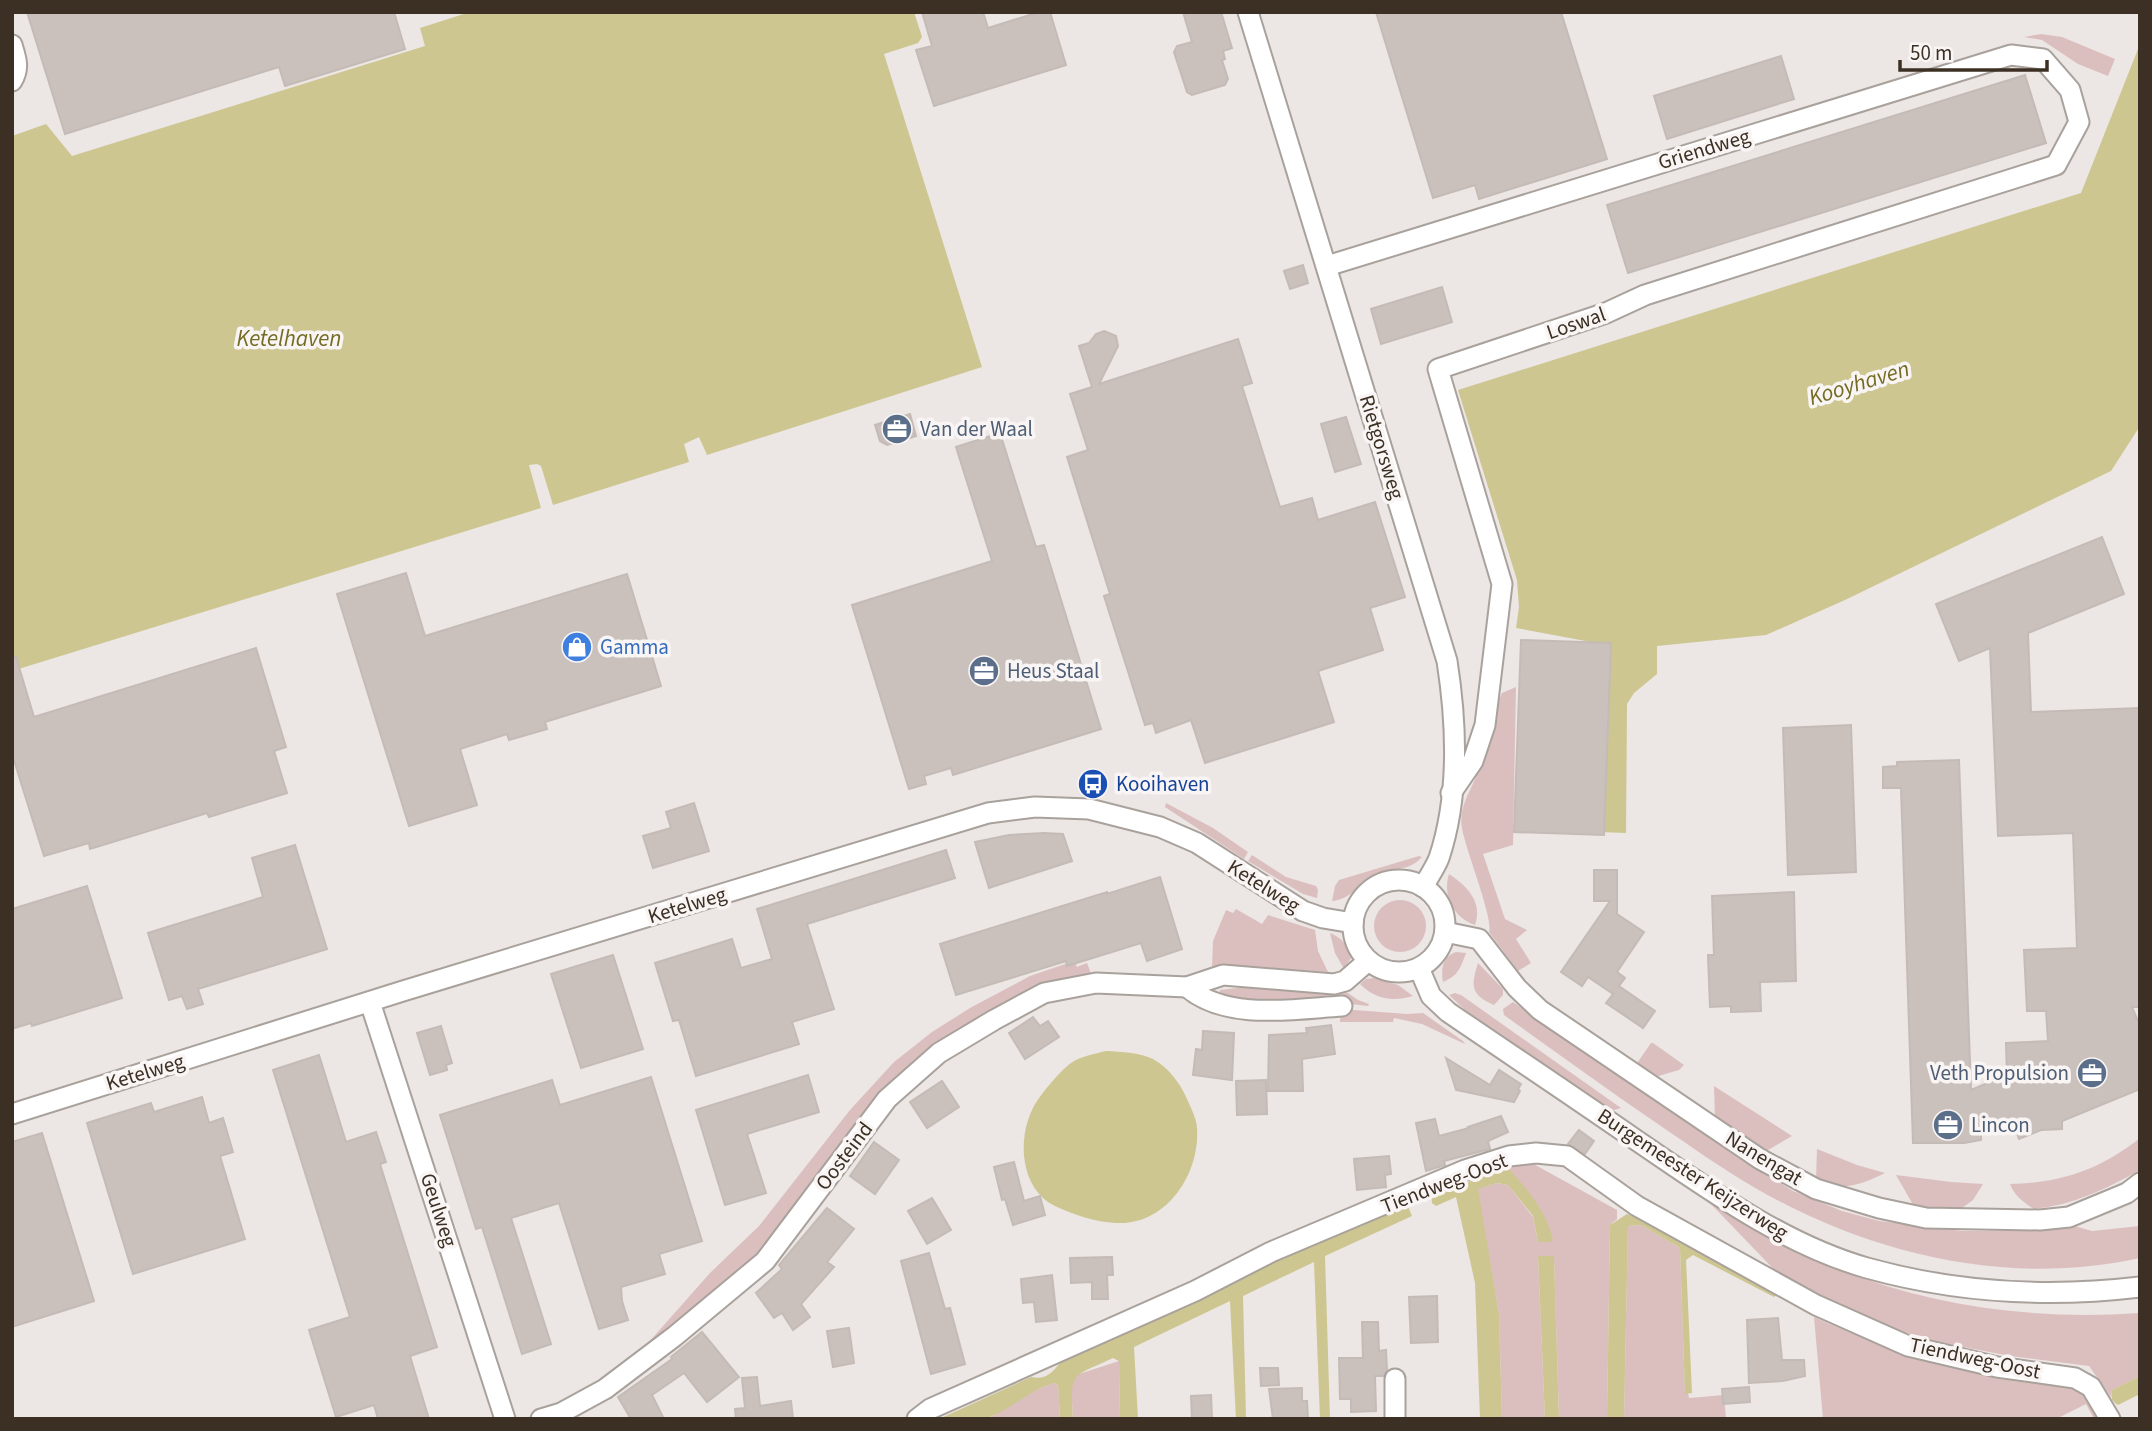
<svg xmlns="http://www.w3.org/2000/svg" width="2152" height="1431" font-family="'Source Sans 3',sans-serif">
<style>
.green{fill:#dbbfbe}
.water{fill:#cdc690}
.building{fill:#cac1bc;stroke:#c5bbb6;stroke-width:2}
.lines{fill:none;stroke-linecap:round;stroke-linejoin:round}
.minor-casing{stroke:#a9a19b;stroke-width:23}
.tertiary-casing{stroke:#a9a19b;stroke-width:23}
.minor{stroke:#fff;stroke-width:19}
.tertiary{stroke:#fff;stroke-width:19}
.labels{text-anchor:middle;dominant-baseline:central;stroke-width:7;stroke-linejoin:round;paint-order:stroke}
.street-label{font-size:21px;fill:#3c3024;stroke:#f9f5f4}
.service-label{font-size:21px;fill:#4e5e75;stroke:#f9f5f4;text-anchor:start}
.shop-label{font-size:21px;fill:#366cbe;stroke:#f9f5f4;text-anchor:start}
.transit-label{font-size:21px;fill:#164399;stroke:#f9f5f4;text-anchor:start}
.water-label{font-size:23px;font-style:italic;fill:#746c23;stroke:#f9f5f4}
</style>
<rect width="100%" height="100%" fill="#ece6e4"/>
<g class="green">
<polygon points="2041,34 2062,37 2115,59 2108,76 2078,64 2042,40 2024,37"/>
<path d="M1516 687 1513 845 1483 854 1505 919 1527 930 1516 939 1531 963 1518 971 1489 932C1494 920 1465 848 1462 828 1458 807 1471 791 1478 772 1487 749 1493 724 1499 700L1502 693Z"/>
<polygon points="1166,803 1213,828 1248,852 1244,859 1165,807"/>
<polygon points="1252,855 1286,877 1316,886 1318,890 1317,898 1303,894 1248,861"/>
<path d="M1419 856 1422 857C1409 872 1392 867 1376 876 1360 884 1351 899 1332 901L1335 886 1339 880Z"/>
<path d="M1449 874C1467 886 1483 902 1475 925 1454 918 1442 896 1449 874Z"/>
<circle cx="1400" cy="926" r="26"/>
<polygon points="1236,909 1262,924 1268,915 1315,930 1318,951 1328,972 1230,965 1212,968 1213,941 1226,910 1233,913"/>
<path d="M1330 933C1341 937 1349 946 1351 958L1344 969 1335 953Z"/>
<path d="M1456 952 1466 953C1461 967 1458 976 1443 982 1441 969 1442 957 1456 952Z"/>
<polygon points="1074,961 1077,967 1087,963 1095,984 959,1032 781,1231 738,1273 641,1351 710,1273 759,1226 850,1110 894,1062 932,1032 970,1008 1030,976"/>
<path d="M1478 963 1503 989V995L1494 1005C1470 995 1471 985 1478 963Z"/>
<path d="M1374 978 1398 985 1413 996C1392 1002 1375 999 1360 984L1366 979Z"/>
<polygon points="1245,987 1345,991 1358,1000 1369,1004 1368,1006 1342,1003 1251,1004 1219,995 1220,990"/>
<polygon points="1455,993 1461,995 1621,1108 1611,1111 1475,1019 1449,995"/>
<path d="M1513 1002 1744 1162 1793 1191 1842 1211 1879 1221 1962 1231H2003L2067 1224 2092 1231 2140 1226V1258C2009 1287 1872 1255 1757 1189 1722 1169 1689 1145 1655 1122 1604 1087 1554 1051 1504 1015L1503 1009Z"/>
<polygon points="1341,1009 1407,1014 1423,1013 1463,1041 1465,1044 1422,1024 1394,1018 1393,1022 1340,1022"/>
<polygon points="1651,1043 1653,1043 1684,1065 1679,1070 1655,1077 1635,1066"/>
<polygon points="1714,1086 1792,1136 1763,1153 1715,1120"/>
<path d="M2140 1138V1170C2106 1189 2073 1205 2034 1209 2024 1203 2014 1195 2010 1184 2060 1183 2100 1170 2140 1138Z"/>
<path d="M1817 1149 1857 1165 1885 1173C1861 1185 1841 1192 1816 1180Z"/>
<polygon points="1528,1161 1617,1210 1617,1219 1610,1225 1607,1419 1559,1419 1554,1257 1538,1257 1545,1419 1502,1419 1499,1314 1477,1189 1497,1183 1508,1185 1533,1217 1538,1242 1551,1242 1509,1169 1504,1169"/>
<polygon points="1896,1175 1951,1182 1983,1184 1973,1200 1958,1211 1915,1208"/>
<path d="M1708 1201C1838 1288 1984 1324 2140 1313V1376L2112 1390 2111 1397 2089 1366 2010 1356 1938 1342 1850 1316 1787 1283Z"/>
<polygon points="1641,1225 1680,1248 1685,1393 1688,1393 1689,1398 1724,1395 1726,1419 1624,1419 1628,1226"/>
<path d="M1814 1317C1894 1355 1984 1366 2070 1384L2086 1393 2099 1419H2094L2086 1404 2056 1419H1823Z"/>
<polygon points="1119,1361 1120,1419 1073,1419 1071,1385 1076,1375"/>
<path d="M1054 1383 1058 1385 1060 1419H987C1010 1407 1030 1390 1054 1383Z"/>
</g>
<g class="water">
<polygon points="470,12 914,12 922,37 918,43 884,54 982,367 707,455 699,437 684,444 689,462 553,505 541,466 537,464 529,465 541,508 12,671 12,136 46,124 72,156 425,46 420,28"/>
<polygon points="2140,44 2140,426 2111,471 1845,600 1766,635 1657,646 1657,674 1634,693 1627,704 1626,833 1600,832 1607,645 1516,628 1519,607 1517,580 1458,390 2081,193"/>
<path d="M1106 1051C1122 1052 1138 1052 1153 1059 1169 1068 1180 1083 1187 1099 1191 1108 1197 1120 1197 1129 1200 1174 1166 1226 1116 1223 1095 1222 1074 1215 1055 1206 1020 1189 1017 1139 1033 1108 1039 1096 1060 1071 1071 1063 1081 1056 1095 1054 1106 1051Z"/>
<path d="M1509 1169C1529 1191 1546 1211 1553 1240L1551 1242H1538L1533 1216 1508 1185 1497 1183 1478 1189 1499 1314 1502 1419H1480L1475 1283 1456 1197 1436 1206 1432 1203 1431 1194 1451 1185H1464L1477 1176Z"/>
<path d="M1406 1202 1412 1216 1325 1256 1330 1419H1320L1314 1262 1243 1296 1246 1419H1236L1230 1301 1134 1347 1138 1419H1120L1119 1361 1113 1358C1071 1378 1070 1370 1073 1419H1060L1058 1385 1054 1383C1030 1390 1013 1408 990 1417 976 1423 954 1419 939 1419L1031 1377C1045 1380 1051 1374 1060 1363L1176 1308C1201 1307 1203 1293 1222 1284 1265 1264 1308 1247 1351 1229L1362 1226Z"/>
<polygon points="1627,1214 1641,1219 1776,1295 1774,1297 1693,1255 1686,1260 1692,1393 1685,1394 1680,1248 1641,1225 1628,1226 1624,1419 1607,1419 1610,1225"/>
<polygon points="1538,1256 1554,1256 1559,1419 1545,1419"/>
<path d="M2140 1376V1394L2118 1405C2111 1401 2111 1398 2112 1390Z"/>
</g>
<g class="building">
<polygon points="27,12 394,12 405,49 285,86 279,67 65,134"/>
<polygon points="922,12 983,12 988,28 1039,12 1050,12 1066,65 934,106 916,50 932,46"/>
<polygon points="1183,12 1221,12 1232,48 1223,51 1225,59 1222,60 1228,79 1225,85 1192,95 1187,92 1174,52 1177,46 1192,42"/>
<polygon points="1376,12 1561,12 1607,159 1479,199 1475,185 1433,198"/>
<polygon points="1781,56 1794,99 1667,139 1654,96"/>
<polygon points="2025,75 2046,143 1628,273 1607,205"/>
<polygon points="1303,265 1308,283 1290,289 1284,271"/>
<polygon points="1442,287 1452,322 1381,344 1371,309"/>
<polygon points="1104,331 1116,336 1118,346 1099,384 1238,339 1252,383 1242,386 1280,507 1312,498 1318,520 1375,502 1405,597 1370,608 1383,650 1318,671 1334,722 1205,763 1191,720 1156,733 1153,723 1145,725 1104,596 1110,594 1067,457 1088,450 1070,394 1092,387 1079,346 1089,343 1096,334"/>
<polygon points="910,414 916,436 887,445 880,441 875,425"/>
<polygon points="1346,417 1361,464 1335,472 1321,424"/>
<polygon points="1000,433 1036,547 1044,545 1101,729 953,775 951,768 924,776 926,784 909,789 852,605 992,561 956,447"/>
<polygon points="2102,537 2124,594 2028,633 2031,712 2140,708 2140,1007 2132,1007 2140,1026 2140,1089 2062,1121 2062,1129 2041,1130 2019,1139 2016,1130 1981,1133 1981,1140 1964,1143 1913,1143 1901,788 1883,788 1883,767 1897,766 1897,762 1959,760 1971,1090 2007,1075 2006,1043 2048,1041 2046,1011 2027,1011 2024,950 2077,948 2073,833 1998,836 1990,648 1959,661 1936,604"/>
<polygon points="406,573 425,636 627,574 661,686 545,722 547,729 509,740 507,734 460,749 477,805 409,826 337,594"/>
<polygon points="1521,640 1611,643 1604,835 1514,832"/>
<polygon points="256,648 286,747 274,751 287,793 209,817 207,813 90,849 89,843 44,856 12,754 12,657 16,657 34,717"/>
<polygon points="1851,725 1856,872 1788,875 1783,728"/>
<polygon points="694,803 709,851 653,868 643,836 671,828 666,812"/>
<polygon points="1044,833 1063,834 1072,861 989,888 975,842 1009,835"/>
<polygon points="295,845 327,949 198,989 203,1004 187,1009 182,996 169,1000 148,933 263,897 252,858"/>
<polygon points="946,850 955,878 807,924 834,1009 792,1022 799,1044 696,1076 679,1020 673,1021 655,963 732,939 741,968 772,959 757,909"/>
<polygon points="1594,870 1617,870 1617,914 1644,932 1617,972 1625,978 1619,986 1655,1011 1643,1028 1606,1003 1613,994 1588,977 1582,986 1561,972 1610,901 1594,901"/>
<polygon points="1160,877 1182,949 1147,961 1141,943 1067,966 1066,961 956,995 940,944 1107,892 1107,894"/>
<polygon points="87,886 122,998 32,1026 31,1023 12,1029 12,909"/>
<polygon points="1794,892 1796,981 1760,982 1761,1011 1731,1012 1731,1006 1710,1007 1708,955 1714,955 1712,896"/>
<polygon points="613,955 643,1049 581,1068 551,974"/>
<polygon points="1033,1017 1040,1026 1048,1021 1059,1037 1025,1059 1009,1033"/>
<polygon points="1331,1025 1335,1054 1302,1059 1303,1091 1268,1091 1269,1035 1307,1033 1306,1028"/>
<polygon points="441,1026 452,1063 446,1065 447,1070 430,1075 417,1033"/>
<polygon points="1203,1031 1234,1033 1232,1080 1193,1075 1196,1049 1202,1050"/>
<polygon points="319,1055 346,1142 376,1132 386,1162 380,1164 437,1347 410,1356 429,1419 378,1419 374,1405 336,1417 309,1330 350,1317 273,1070"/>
<polygon points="1446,1058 1490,1085 1499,1070 1521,1084 1518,1089 1520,1091 1514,1102 1456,1090"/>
<polygon points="808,1075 819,1112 747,1134 766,1193 725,1205 696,1110"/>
<polygon points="651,1077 702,1241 659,1254 665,1274 621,1287 622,1301 628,1320 599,1329 559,1203 511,1218 551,1344 522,1354 482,1227 476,1229 440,1115 552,1080 560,1105"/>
<polygon points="1266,1080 1267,1114 1237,1115 1236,1081"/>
<polygon points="942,1081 959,1107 927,1128 910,1102"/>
<polygon points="202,1097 209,1123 223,1118 233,1152 220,1156 245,1239 133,1274 87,1123 151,1103 154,1112"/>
<polygon points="1501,1116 1508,1132 1488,1141 1490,1149 1444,1161 1445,1165 1426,1171 1416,1123 1435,1119 1439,1136 1469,1128 1468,1127"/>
<polygon points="1579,1130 1594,1141 1585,1154 1568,1144"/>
<polygon points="42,1133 94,1301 12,1327 12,1142"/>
<polygon points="874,1142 899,1160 875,1194 850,1176"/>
<polygon points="1389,1156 1391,1174 1385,1175 1386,1187 1357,1190 1354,1159"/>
<polygon points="1014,1162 1024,1201 1040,1196 1045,1215 1013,1225 1005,1199 1002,1200 994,1167"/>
<polygon points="932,1198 951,1230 927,1244 908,1211"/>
<polygon points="827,1208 854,1229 827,1262 834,1267 801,1304 810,1317 793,1330 782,1313 774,1318 756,1293 782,1269 779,1265"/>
<polygon points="929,1253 945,1309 950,1308 965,1364 931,1374 901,1261"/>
<polygon points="1112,1257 1113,1275 1107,1275 1108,1299 1092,1299 1092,1282 1071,1283 1070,1258"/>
<polygon points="1052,1275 1057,1320 1036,1322 1034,1302 1023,1303 1021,1279"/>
<polygon points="1437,1296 1438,1342 1411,1343 1409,1297"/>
<polygon points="1778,1318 1782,1360 1804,1360 1805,1376 1783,1381 1749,1383 1747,1320"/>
<polygon points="1362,1322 1378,1322 1379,1351 1386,1350 1387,1370 1383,1376 1375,1376 1376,1411 1351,1412 1351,1399 1340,1399 1339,1358 1363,1358"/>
<polygon points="849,1328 854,1363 833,1367 827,1331"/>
<polygon points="702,1332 739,1377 707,1402 684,1373 652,1395 664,1419 631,1419 618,1397 672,1359 671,1357"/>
<polygon points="1260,1368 1278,1368 1279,1385 1261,1386"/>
<polygon points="757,1377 760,1406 791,1401 793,1419 736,1419 735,1409 745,1408 742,1378"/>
<polygon points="1749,1387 1750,1402 1723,1404 1722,1389"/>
<polygon points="1302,1388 1302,1401 1307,1401 1308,1419 1273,1419 1269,1389"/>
<polygon points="1211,1395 1212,1419 1192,1419 1191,1396"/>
</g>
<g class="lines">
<g class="minor-casing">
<g id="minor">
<path d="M1248 12 1447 661C1457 725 1460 795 1439 858 1435 868 1428 878 1423 887"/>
<path d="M12 45C16 58 20 68 12 81"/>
<polyline points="1327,266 2011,55 2043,59 2070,90 2079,122 2056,165 1645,295 1606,313 1438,369 1502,584 1485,725 1473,761 1451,793"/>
<polyline points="1445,932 1479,939 1517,988 1540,1010 1760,1159 1816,1189 1879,1208 1926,1218 2040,1220 2069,1217 2127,1193 2140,1183"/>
<path d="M1187 987C1226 1021 1294 1009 1342 1006"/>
<polyline points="370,1002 505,1419"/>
<polyline points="1395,1379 1395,1419"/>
<polyline points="541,1419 561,1413 605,1389 675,1336 765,1261 887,1099 939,1053 994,1020 1044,993 1096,983 1187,987 1223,975 1334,984 1345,981 1368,961"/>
<polyline points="917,1419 930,1409 1195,1291 1271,1252 1465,1170 1509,1156 1536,1153 1567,1156 1637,1206 1816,1305 1908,1346 1997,1367 2075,1378 2091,1387 2110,1419"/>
</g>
</g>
<g class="tertiary-casing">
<g id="tertiary">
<circle cx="1399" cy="926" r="46"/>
<path d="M1419 968 1431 996 1448 1012C1511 1055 1574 1097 1636 1140 1708 1189 1783 1244 1867 1268 1957 1293 2047 1298 2140 1287"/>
<polyline points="12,1114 403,991 988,813 1035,807 1089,809 1160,827 1197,843 1303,911 1323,918 1353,923"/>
</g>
</g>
<use href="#minor" class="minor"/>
<use href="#tertiary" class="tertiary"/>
</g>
<defs>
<g id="office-disc" transform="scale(1.575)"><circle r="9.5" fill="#5c6f8a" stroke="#f9f5f4"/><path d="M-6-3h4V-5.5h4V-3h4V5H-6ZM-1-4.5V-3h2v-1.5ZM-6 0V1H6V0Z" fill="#fff"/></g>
<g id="shop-disc" transform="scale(1.575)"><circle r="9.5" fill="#3f7fe0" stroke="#f9f5f4"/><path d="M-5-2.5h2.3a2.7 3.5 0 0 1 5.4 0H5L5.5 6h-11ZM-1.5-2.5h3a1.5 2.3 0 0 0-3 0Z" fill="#fff"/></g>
<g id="bus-disc" transform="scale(1.575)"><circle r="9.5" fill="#1a4fb4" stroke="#f9f5f4"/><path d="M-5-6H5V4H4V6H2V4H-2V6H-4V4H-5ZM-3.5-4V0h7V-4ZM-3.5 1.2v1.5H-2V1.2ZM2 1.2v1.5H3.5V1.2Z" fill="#fff"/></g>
</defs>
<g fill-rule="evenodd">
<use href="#office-disc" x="897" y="429"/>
<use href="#shop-disc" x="577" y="647"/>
<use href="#office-disc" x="984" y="671"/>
<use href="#bus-disc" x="1093" y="784"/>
<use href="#office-disc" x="2092" y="1073"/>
<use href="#office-disc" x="1948" y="1125"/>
</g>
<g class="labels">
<g class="street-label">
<text transform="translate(1704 149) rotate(-17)">Griendweg</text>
<text transform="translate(1576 323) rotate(-19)">Loswal</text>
<text transform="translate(1382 447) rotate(73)">Rietgorsweg</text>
<text transform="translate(1264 886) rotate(32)">Ketelweg</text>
<text transform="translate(687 905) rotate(-17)">Ketelweg</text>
<text transform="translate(145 1072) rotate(-17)">Ketelweg</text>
<text transform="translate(844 1156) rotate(-53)">Oosteind</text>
<text transform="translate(1764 1158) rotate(31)">Nanengat</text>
<text transform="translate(1693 1174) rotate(33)">Burgemeester Keijzerweg</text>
<text transform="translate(1444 1183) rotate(-21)">Tiendweg-Oost</text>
<text transform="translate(439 1210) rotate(72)">Geulweg</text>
<text transform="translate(1975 1358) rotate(12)">Tiendweg-Oost</text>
</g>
<g class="service-label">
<text x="920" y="429">Van der Waal</text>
<text x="1007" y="671">Heus Staal</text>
<text x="2069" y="1073" text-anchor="end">Veth Propulsion</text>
<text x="1971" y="1125">Lincon</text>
</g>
<g class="shop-label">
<text x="600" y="647">Gamma</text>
</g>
<g class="transit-label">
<text x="1116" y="784">Kooihaven</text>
</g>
<g class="water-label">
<text x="289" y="338">Ketelhaven</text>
<text transform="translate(1859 383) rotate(-17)">Kooyhaven</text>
</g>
</g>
<rect width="2152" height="1431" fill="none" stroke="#3c3024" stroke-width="28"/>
<path d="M1900 60v10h147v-10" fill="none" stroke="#3c3024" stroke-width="3.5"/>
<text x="1910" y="60" font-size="21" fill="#3c3024" stroke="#f9f5f4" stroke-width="5" paint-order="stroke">50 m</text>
</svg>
